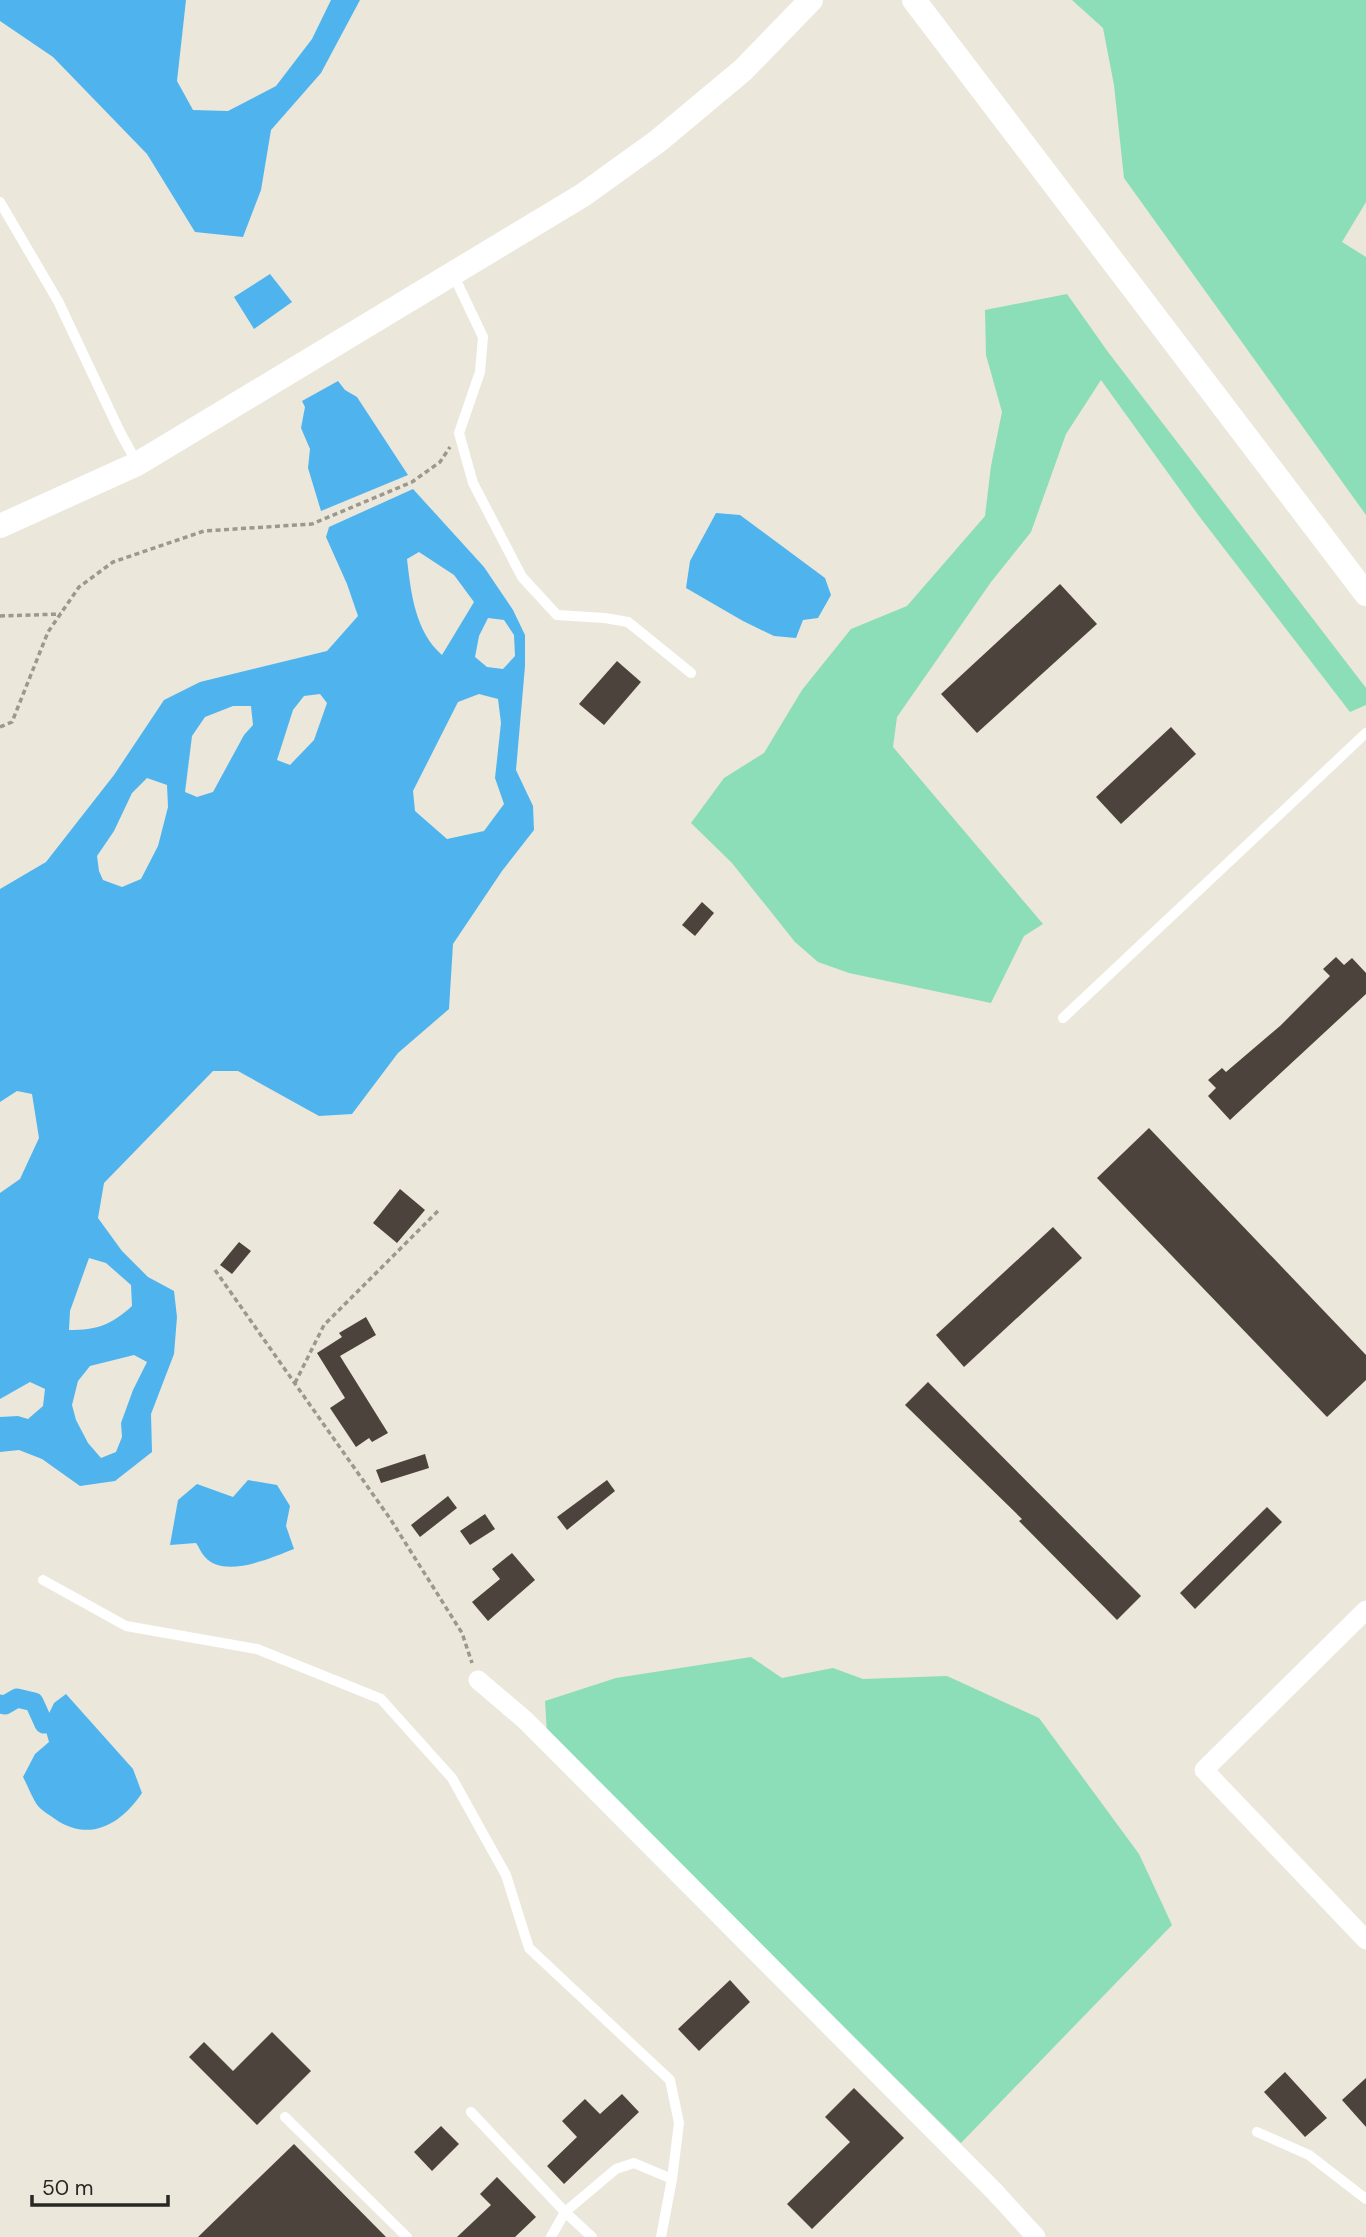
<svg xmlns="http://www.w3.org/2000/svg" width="1366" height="2237" font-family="'DM Sans',sans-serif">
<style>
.green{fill:#8bdeb7}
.water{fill:#4fb4ee;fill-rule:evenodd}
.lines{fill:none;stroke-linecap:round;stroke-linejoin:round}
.canal{stroke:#4fb4ee;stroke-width:19}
.building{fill:#4c433c}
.path{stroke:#9b988f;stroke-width:3.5;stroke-dasharray:5 3.5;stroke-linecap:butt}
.service{stroke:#fff;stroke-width:10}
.minor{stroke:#fff;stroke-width:19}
.tertiary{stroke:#fff;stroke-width:24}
</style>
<rect width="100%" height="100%" fill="#ebe7da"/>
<g class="green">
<polygon points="1072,0 1366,0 1366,202 1342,242 1366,257 1366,515 1124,178 1114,85 1103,28"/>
<polygon points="1067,294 1108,352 1366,688 1366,705 1350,712 1199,516 1101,380 1066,434 1031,532 991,582 897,717 893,747 1043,924 1024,936 991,1003 849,973 818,962 795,942 732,863 691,823 724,778 764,753 802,690 851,629 907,606 985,516 991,466 1002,412 986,355 985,310"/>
<polygon points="751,1657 782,1678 833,1668 863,1679 947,1676 1039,1718 1139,1854 1172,1925 961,2143 547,1734 545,1701 616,1678"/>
</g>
<g class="water">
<polygon points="0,0 186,0 177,81 193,110 228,111 276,86 312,39 331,0 360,0 321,73 271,130 261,190 243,237 195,232 147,154 53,57 0,21"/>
<polygon points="270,274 292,302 254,329 234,297"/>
<polygon points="338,381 345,390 357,397 408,475 321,511 308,468 310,449 301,428 305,407 302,401"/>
<path d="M413 489 484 567 513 610 525 635V666L516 770 533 806 534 830 502 871 453 944 449 1009 398 1053 352 1114 319 1116 238 1071H213L104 1183 98 1218 122 1251 148 1277 174 1291 177 1317 174 1354 151 1414 152 1452 115 1481 80 1486 42 1459 19 1450 0 1452V1417L18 1416 28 1419 43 1406 45 1389 30 1382 0 1399V1193L20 1179 39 1138 32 1094 17 1091 0 1102V889L46 862 114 775 164 700 200 682 327 651 358 616 347 584 326 537 329 527ZM419 552 454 575 474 602 442 655C415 631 411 593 407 559ZM488 618 504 620 514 635 515 656 503 669 487 667 475 657 479 636ZM320 694 327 703 314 740 290 765 277 760 293 710 304 696ZM479 694 498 699 501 723 495 778 504 804 484 831 447 839 415 811 413 791 458 702ZM233 706H251L253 725 244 735 213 792 197 797 185 792 192 736 205 717ZM147 778 167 785 168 807 158 846 141 879 122 887 103 880 99 871 97 856 114 831 132 793ZM89 1258 106 1263 131 1285 132 1306C111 1325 97 1330 69 1330L70 1311ZM134 1355 147 1362 133 1390 121 1423 122 1437 116 1452 101 1458 88 1443 76 1420 72 1405 78 1381 90 1366Z"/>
<polygon points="716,513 740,515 825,578 831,595 818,618 803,620 796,638 774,636 743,621 686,588 690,561"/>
<path d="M248 1480 277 1485 290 1506 286 1526 294 1549C271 1558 224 1579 205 1557 201 1553 199 1547 196 1543L170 1545 178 1500 197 1484 233 1497Z"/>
<path d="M66 1694 133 1769 142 1793C121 1824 90 1843 55 1819 50 1815 42 1811 38 1806 32 1798 28 1786 23 1777L35 1754 49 1742 44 1724 54 1703Z"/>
</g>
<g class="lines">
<polyline class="canal" points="0,1704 5,1705 17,1698 34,1702 44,1724"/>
</g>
<g class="building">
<polygon points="1060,584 1097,624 977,733 941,694"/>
<polygon points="617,661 641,682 604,725 579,704"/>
<polygon points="1171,727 1196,754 1121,824 1096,797"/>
<polygon points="702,902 714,913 695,936 682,925"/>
<polygon points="1336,957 1344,965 1352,958 1366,973 1366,994 1230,1120 1208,1096 1216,1088 1208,1080 1222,1068 1226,1072 1280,1026 1330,976 1323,969"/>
<polygon points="1149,1128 1366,1355 1366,1380 1327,1417 1097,1178"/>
<polygon points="400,1189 425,1210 397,1243 373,1223"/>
<polygon points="1053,1227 1082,1258 964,1367 936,1335"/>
<polygon points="239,1242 251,1251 232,1274 220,1265"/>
<polygon points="366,1317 376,1335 340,1356 388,1433 372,1442 369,1438 356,1447 330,1408 345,1398 317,1353 342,1337 339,1333"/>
<polygon points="928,1382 1141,1596 1117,1620 1019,1521 1022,1519 905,1405"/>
<polygon points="425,1454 429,1468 381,1483 376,1470"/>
<polygon points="607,1480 615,1491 567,1530 557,1517"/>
<polygon points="448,1496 457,1508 420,1537 411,1525"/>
<polygon points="1267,1507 1282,1522 1195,1609 1180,1593"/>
<polygon points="485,1514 495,1529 470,1545 460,1531"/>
<polygon points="512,1553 535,1580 488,1621 472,1602 500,1579 492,1569"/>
<polygon points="730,1980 750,2002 699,2051 678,2029"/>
<polygon points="272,2032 311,2071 257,2125 189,2057 204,2042 233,2071"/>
<polygon points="1285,2072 1327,2118 1305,2137 1264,2092"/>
<polygon points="1366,2078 1366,2127 1342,2100"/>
<polygon points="854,2088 904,2138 812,2229 787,2204 850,2142 825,2117"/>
<polygon points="622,2094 639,2112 564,2184 547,2166 577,2137 562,2121 585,2099 600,2114"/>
<polygon points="441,2126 459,2144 432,2171 414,2152"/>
<polygon points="294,2144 386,2237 198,2237"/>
<polygon points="497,2177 536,2217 515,2237 457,2237 491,2205 480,2194"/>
</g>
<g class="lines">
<g class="path">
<polyline points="0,616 61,614"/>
<polyline points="0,727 12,722 48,632 79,587 113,562 204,531 312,524 412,482 440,462 450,447"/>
<polyline points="215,1270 391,1520 462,1633 472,1663"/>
<polyline points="295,1383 324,1325 438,1211"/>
</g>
<g class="service">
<polyline points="0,202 58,301 120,432 137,463"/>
<polyline points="453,274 483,337 480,372 459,433 473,483 522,577 557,615 605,618 628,622 691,673"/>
<polyline points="1063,1018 1366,733"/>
<polyline points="43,1580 126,1626 257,1649 381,1699 452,1778 506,1875 529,1948 670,2080 679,2123 672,2179 661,2237"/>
<polyline points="471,2112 565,2212 592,2237"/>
<polyline points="285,2117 407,2237"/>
<polyline points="1257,2132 1309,2155 1366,2199"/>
<polyline points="551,2237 565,2212 616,2169 634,2163 672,2179"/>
</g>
<g class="minor">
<polyline points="1366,1610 1204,1770 1366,1940"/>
<polyline points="478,1680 525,1720 995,2192 1036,2237"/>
</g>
<g class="tertiary">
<polyline points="914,0 1366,594"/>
<polyline points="0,526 137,464 583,195 658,141 743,70 811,0"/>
</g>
</g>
<path d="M32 2195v10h136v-10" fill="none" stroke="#292723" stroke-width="3.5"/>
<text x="42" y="2195" font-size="21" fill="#292723" stroke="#ebe7da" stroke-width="5" paint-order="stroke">50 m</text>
</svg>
